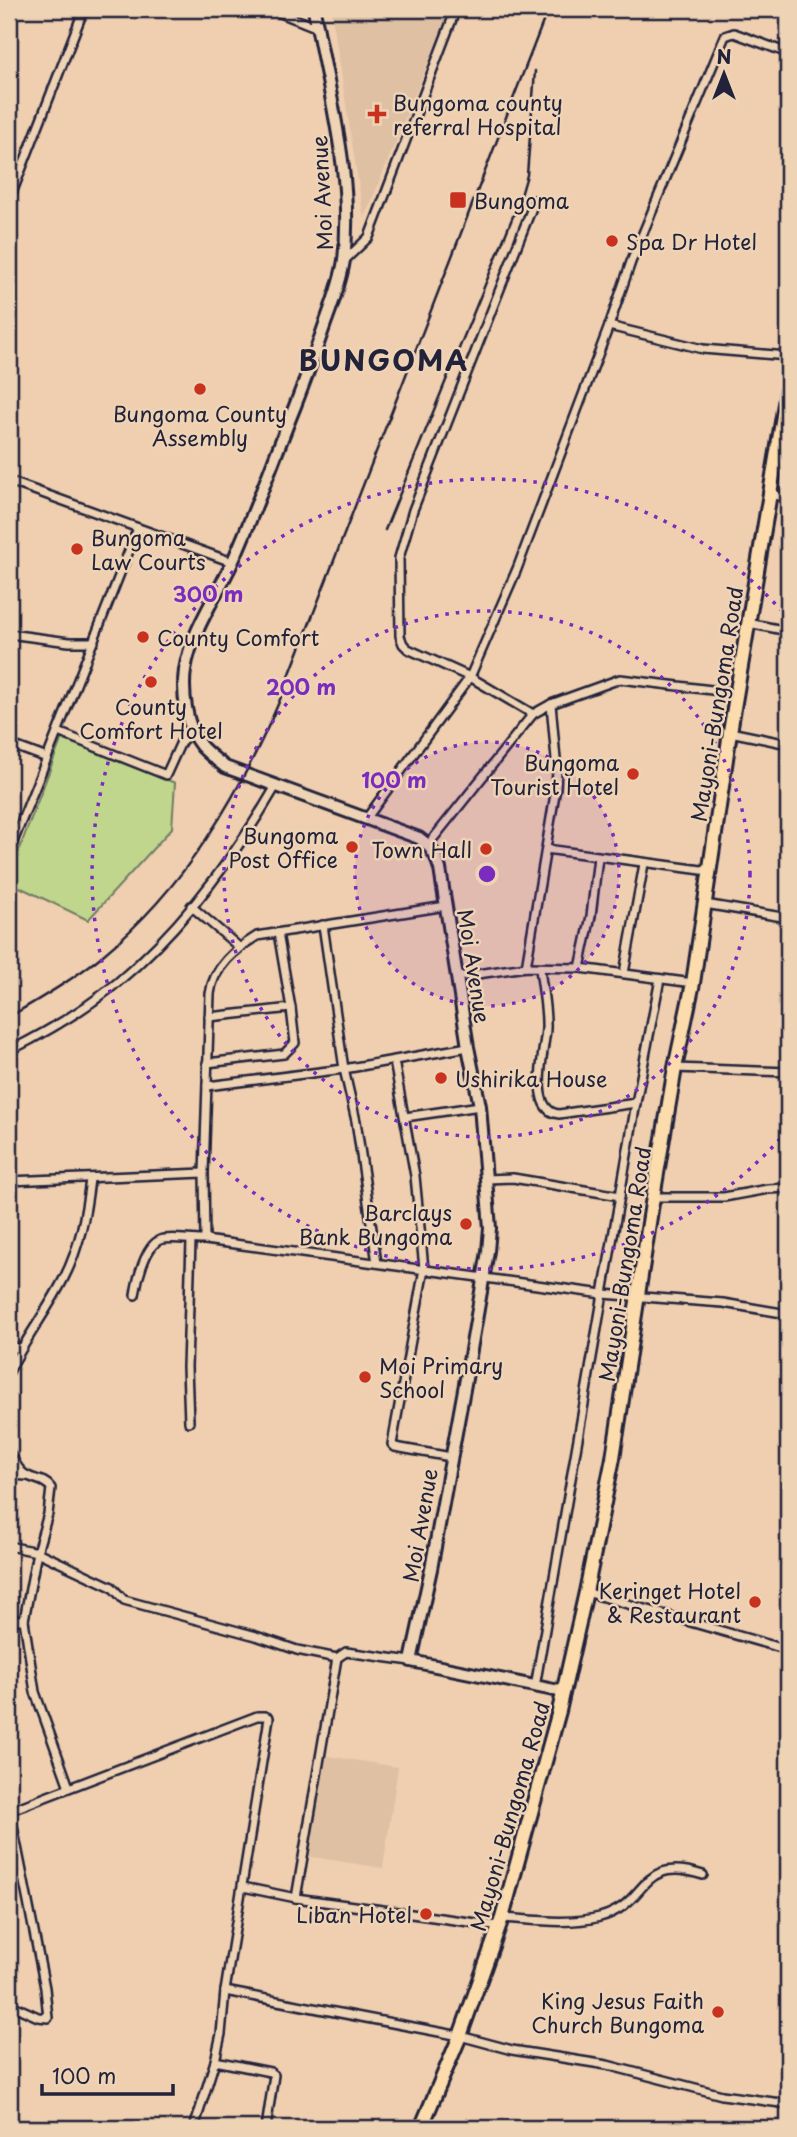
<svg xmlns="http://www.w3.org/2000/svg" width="797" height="2137" font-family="'Playpen Sans',sans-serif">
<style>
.built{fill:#dfc0a3}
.green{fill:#c0d68c;stroke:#717c64;stroke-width:2}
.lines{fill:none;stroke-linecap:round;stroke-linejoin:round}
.street-casing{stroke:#22223b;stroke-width:12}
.secondary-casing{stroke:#22223b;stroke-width:16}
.primary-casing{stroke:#22223b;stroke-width:18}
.street{stroke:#eed3b5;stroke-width:7}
.secondary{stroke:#eed3b5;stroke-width:10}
.primary{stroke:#fcdcac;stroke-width:12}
.rail{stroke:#22223b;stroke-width:2.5}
.ring{fill:none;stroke:#7b2cbf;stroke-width:3.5;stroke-dasharray:3.5 7}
.poi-dot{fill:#c8321e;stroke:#eed3b5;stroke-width:2.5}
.labels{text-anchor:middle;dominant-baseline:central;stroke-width:5;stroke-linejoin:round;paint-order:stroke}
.poi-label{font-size:21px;fill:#22223b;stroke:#eed3b5;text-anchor:start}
.street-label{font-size:21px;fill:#22223b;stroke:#eed3b5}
.district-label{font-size:28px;font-weight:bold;letter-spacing:2px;fill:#22223b;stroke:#eed3b5}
.centre{fill:#7b2cbf;stroke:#eed3b5;stroke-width:3.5}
.ring-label{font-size:21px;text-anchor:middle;font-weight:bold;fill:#7b2cbf;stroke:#eed3b5;stroke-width:5;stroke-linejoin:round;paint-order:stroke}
</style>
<rect width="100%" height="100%" fill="#efcfaf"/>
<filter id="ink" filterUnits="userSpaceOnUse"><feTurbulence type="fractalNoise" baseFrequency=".0143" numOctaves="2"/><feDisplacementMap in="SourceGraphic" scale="14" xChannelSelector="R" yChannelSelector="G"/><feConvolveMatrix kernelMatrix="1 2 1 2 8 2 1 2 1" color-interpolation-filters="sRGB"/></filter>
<g filter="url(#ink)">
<g class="built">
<polygon points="331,9 450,9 364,219"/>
<polygon points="322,1755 398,1767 383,1868 306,1856"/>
</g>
<polygon class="green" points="62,738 175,783 172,828 88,920 9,882 9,876"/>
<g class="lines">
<g class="street-casing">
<g id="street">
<polyline points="270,9 318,28"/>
<polyline points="9,166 20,170"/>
<polyline points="9,201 84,9"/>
<polyline points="344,261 369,237 456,9"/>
<polyline points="609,326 703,349 788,356"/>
<polyline points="9,481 232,562"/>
<polyline points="771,494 788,498"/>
<polyline points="748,623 788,631"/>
<polyline points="9,634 69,642 94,642"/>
<polyline points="533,714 470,677 408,649 403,644 400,636 399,558 413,510 535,200"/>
<polyline points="58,732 166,775 181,742 192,730"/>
<polyline points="730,732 788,744"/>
<polyline points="9,744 47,758 138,528"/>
<polyline points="366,819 470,677 517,569 609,326 631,262 725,36 734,33 788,53"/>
<polyline points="428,845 533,714 551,704 620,679 737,693"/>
<polyline points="546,849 709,871"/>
<polyline points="9,852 47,758"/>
<polyline points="705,904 788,918"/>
<polyline points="191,906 239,947"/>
<polyline points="323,925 344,1069 356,1121 377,1263"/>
<polyline points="526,967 556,788 557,770 551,704"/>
<path d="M540 968C542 988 547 1009 546 1029 545 1049 527 1111 559 1114L636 1103"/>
<polyline points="580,968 591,916 598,857"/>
<polyline points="624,973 644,864"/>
<polyline points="457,977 526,967 580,968 693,983"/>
<polyline points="209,1017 291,1008"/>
<path d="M9 1051C47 1032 85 1010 118 982 181 929 234 858 276 786"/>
<polyline points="394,1061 415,1176 424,1269 392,1444 395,1447 451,1457"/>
<polyline points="207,1063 284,1054 295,1043 291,1008 278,933"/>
<polyline points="675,1068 788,1072"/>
<polyline points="207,1086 344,1069 468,1047"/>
<polyline points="405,1117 480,1106"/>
<polyline points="486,1179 513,1178 620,1196"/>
<polyline points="9,1181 204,1173"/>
<polyline points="653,1197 724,1197 768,1189 788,1188"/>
<path d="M205 1240 204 1173 210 994C213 967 236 949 257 936L446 906"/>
<path d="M135 1295C137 1281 145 1246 160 1240 170 1236 194 1241 205 1240L603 1294 723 1303 788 1314"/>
<polyline points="9,1347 21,1348"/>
<path d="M9 1372C25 1339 48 1310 64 1278 80 1247 86 1213 90 1179"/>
<polyline points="189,1422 187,1367 191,1241"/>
<path d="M9 1451C12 1457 16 1466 21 1471 30 1481 43 1477 51 1488L48 1514 37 1552 24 1620 35 1692 69 1787"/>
<polyline points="9,1475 27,1476"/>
<polyline points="9,1546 37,1552 112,1587 124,1600 256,1636 297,1650 337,1658 346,1652 411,1661"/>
<polyline points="586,1592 788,1650"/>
<polyline points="9,1620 24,1620"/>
<polyline points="535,1687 636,1103 660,979"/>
<polyline points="9,1811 257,1716 265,1716 269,1718 225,1991 221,2034 215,2061 194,2128"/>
<polyline points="243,1887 296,1898 498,1926"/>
<polyline points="296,1898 337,1658"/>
<path d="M502 1918C534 1920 569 1925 600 1917 650 1904 637 1854 703 1875"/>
<polyline points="225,1991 460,2036 512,2050 607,2065 722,2095 788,2104"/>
<polyline points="9,2004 38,2017 48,2018 45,1988 10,1811"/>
<polyline points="215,2061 270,2072 274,2075 266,2128"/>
</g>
</g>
<g class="secondary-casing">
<path id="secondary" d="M314 9C328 91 354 176 344 260 341 281 333 302 326 321 316 350 306 378 295 406 274 458 255 512 232 563 216 597 191 632 185 670 182 692 186 728 201 746 208 754 217 760 225 767L419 838 428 845 436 857 440 869 468 1047 480 1106 490 1228 488 1251 467 1373 431 1569 411 1661 564 1692"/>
</g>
<g class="primary-casing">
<polyline id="primary" points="421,2128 460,2036 502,1918 559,1711 586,1592 613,1458 653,1197 675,1068 693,983 730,732 788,386"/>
</g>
<use href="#street" class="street"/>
<use href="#secondary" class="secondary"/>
<use href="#primary" class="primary"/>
<g class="rail">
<polyline points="385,530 520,199 527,175 535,71"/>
<path d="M9 1017C41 998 74 979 103 955 184 888 238 798 279 702L548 9"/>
</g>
</g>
</g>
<circle cx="487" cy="874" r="132" fill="#7b2cbf" fill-opacity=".12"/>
<g class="ring">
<circle cx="487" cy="874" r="132"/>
<circle cx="487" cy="874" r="263"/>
<path d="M787 1131A395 395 0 1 1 787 617"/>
</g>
<g class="poi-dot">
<path d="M373.5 103.5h7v7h7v7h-7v7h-7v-7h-7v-7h7z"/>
<rect x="449" y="191" width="18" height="18" rx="3.5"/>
<circle cx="612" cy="241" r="7"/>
<circle cx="200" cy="389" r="7"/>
<circle cx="77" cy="549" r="7"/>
<circle cx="143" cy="637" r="7"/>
<circle cx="151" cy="682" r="7"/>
<circle cx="633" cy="774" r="7"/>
<circle cx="352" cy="847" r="7"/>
<circle cx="486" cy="849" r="7"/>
<circle cx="441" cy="1078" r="7"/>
<circle cx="466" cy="1224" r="7"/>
<circle cx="365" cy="1377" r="7"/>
<circle cx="755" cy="1602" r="7"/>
<circle cx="426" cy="1914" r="7"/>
<circle cx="718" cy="2012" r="7"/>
</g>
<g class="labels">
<g class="poi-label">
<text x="393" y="102">Bungoma county<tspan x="393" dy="24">referral Hospital</tspan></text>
<text x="474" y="200">Bungoma</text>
<text x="626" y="241">Spa Dr Hotel</text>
<text x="200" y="413" text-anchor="middle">Bungoma County<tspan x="200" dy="24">Assembly</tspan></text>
<text x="91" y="537">Bungoma<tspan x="91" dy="24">Law Courts</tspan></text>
<text x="157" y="637">County Comfort</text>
<text x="151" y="706" text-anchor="middle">County<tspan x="151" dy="24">Comfort Hotel</tspan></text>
<text x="619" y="762" text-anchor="end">Bungoma<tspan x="619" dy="24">Tourist Hotel</tspan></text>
<text x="338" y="835" text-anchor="end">Bungoma<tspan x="338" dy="24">Post Office</tspan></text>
<text x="472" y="849" text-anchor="end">Town Hall</text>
<text x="455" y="1078">Ushirika House</text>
<text x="452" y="1212" text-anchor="end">Barclays<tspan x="452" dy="24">Bank Bungoma</tspan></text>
<text x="379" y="1365">Moi Primary<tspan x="379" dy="24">School</tspan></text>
<text x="741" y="1590" text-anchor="end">Keringet Hotel<tspan x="741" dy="24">&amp; Restaurant</tspan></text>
<text x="412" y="1914" text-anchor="end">Liban Hotel</text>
<text x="704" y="2000" text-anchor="end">King Jesus Faith<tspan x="704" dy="24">Church Bungoma</tspan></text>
</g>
<g class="street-label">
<text transform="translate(321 193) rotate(-93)">Moi Avenue</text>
<text transform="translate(716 704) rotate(-81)">Mayoni-Bungoma Road</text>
<text transform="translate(475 966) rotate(81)">Moi Avenue</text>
<text transform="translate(624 1264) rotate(-81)">Mayoni-Bungoma Road</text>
<text transform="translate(419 1525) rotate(-80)">Moi Avenue</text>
<text transform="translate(509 1816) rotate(-74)">Mayoni-Bungoma Road</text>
</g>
<g class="district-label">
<text x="384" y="359">BUNGOMA</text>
</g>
</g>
<circle cx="487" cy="874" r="10" class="centre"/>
<g class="ring-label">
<text x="208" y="602">300 m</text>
<text x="301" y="695">200 m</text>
<text x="394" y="788">100 m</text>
</g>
<rect width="797" height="2137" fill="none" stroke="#eed3b5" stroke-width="35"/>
<rect x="18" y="18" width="762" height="2102" fill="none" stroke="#22223b" stroke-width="2.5" filter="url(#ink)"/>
<g transform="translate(724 74)" stroke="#eed3b5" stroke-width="5" paint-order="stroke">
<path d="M0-5L12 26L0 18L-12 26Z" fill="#22223b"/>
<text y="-10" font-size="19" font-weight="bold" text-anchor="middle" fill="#22223b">N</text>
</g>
<path d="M42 2084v10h131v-10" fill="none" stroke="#22223b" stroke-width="3.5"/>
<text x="52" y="2084" font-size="21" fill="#22223b" stroke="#eed3b5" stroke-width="5" paint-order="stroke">100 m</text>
</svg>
